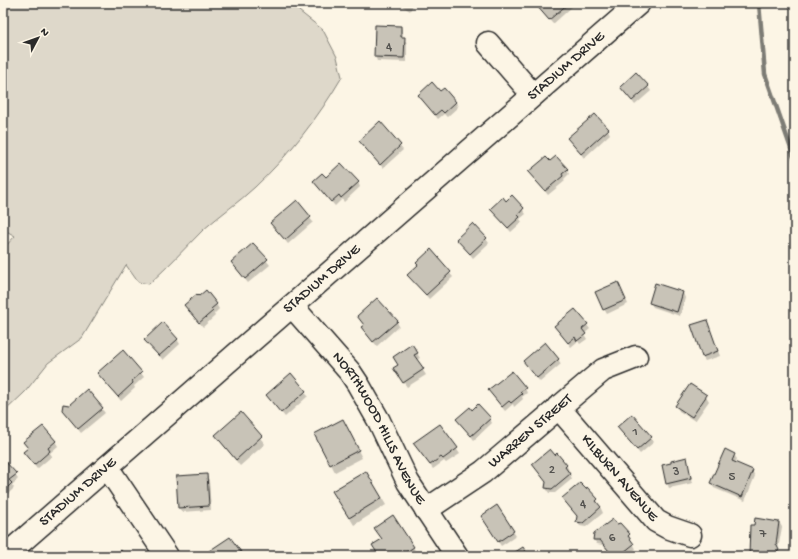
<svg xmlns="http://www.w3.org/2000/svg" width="798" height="559" font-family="'Gochi Hand',sans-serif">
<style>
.green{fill:#ded8ca;stroke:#84827a}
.shadow{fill:#0003}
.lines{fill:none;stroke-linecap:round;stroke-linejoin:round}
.stream{stroke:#7d7b74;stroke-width:4.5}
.building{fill:#c8c3b7;stroke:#2b2b2b}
.minor-casing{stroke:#2b2b2b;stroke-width:25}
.minor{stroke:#fcf5e5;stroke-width:22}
.labels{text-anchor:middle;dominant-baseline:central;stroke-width:4;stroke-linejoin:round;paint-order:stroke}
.number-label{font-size:13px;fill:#52514e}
.street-label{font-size:15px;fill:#2b2b2b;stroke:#fcf5e5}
</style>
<rect width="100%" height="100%" fill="#fcf5e5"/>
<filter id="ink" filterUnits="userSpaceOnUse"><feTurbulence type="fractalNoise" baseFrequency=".025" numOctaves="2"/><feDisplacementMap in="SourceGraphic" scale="8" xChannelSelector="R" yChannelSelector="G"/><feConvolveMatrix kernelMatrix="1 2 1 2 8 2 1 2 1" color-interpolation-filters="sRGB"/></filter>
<g filter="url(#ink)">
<path class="green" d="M3 3H298L299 11 323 30 337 57 342 77C318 118 289 155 255 187 239 202 220 215 203 230 185 248 168 267 149 284L138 282 126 265 82 338 48 363 25 392 3 413V249L15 236 3 229Z"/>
<g class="shadow">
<polygon points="397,3 414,3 410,11"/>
<polygon points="539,3 572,3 573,6 553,24 540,10 537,5"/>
<polygon points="401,27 403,32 403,38 407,43 407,62 377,61 375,56"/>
<polygon points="621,87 648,87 651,91 635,105"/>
<polygon points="440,92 456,102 458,107 447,117 444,114 438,119 419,95"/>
<polygon points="380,123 403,150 383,168 360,141"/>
<polygon points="608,130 610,134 584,158 568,138"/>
<polygon points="550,163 567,170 569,174 564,179 565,181 548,195 530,173"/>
<polygon points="326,178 358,182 360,187 344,202 342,199 335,206 314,182"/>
<polygon points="512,197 526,214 520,219 522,222 511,232 491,209 506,202"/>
<polygon points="297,202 313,222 288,244 271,223"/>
<polygon points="457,239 486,239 489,243 473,258"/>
<polygon points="253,244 270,265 248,283 232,263"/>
<polygon points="430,251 453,277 429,299 409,275"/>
<polygon points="618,283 628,304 607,314 604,309"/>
<polygon points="656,284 683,293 685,298 680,316 653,307 650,302"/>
<polygon points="216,304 219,309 214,314 215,316 203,327 185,305"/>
<polygon points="575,310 590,329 584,334 587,339 580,344 578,341 571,347 556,326"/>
<polygon points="358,316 397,322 399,326 377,346 365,332 362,327 364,325"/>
<polygon points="706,321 720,356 705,361 702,356"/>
<polygon points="177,339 180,344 163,360 145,340"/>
<polygon points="412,346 420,358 416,360 426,375 407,387 397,373 399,365"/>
<polygon points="558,359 561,364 540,382 524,361"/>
<polygon points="98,373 141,373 144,377 134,386 135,388 121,401"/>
<polygon points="291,375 308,396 285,417 268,396"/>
<polygon points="690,385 706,396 709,401 695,421 679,411 677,406"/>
<polygon points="525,388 527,393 522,397 523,399 514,407 513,404 505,411 492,395"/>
<polygon points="87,391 105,413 81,433 63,410"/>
<polygon points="241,414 265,444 240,466 216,435"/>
<polygon points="632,415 654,442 640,454 618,427"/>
<polygon points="458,419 490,419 492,423 474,440"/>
<polygon points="440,425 460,454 446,463 444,461 433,469 417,448"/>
<polygon points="347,428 362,458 335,472 316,435"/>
<polygon points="55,441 58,446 50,453 52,456 37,469 24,452 28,448 25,443"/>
<polygon points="557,455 567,466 572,479 555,493 549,493 546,488 547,483 533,464"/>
<polygon points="734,455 737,459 735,464 752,471 755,476 745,501 714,488 711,483"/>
<polygon points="687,459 693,483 669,488 667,483"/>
<polygon points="3,460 18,479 12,485 14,488 3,499"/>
<polygon points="366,472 386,505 354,525 334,492"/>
<polygon points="206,475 209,480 211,510 182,512 179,508"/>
<polygon points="597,500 603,513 586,527 580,526 577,522 578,517 566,503"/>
<polygon points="497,506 516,536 501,546 485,521"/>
<polygon points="779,522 782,527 778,549 781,555 750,556"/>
<polygon points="620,524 629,535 636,549 627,556 613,556 603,545 597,544 594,540"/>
<polygon points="413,547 417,554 415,556 380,556"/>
</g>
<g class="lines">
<polyline class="stream" points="759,3 765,74 795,160"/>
</g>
<g class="building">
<polygon points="538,3 569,3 549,20 536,5"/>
<polygon points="375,25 401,26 401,37 405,37 404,58 374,57"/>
<polygon points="636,72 649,86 632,101 620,87"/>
<polygon points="432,82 440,91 444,88 456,102 444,113 441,110 435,115 418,95"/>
<polygon points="595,114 609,129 581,154 567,138"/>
<polygon points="380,121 401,145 380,165 359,141"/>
<polygon points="556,156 568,169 562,174 563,176 545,191 528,172 546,157 550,161"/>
<polygon points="341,163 359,182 341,198 339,195 331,202 313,181 322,173 326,177"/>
<polygon points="512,195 524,208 518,215 520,217 508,228 490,209 503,197 506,201"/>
<polygon points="297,200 311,217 285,240 270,223"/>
<polygon points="473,223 487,238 470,254 456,239"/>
<polygon points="253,243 268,259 245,279 231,262"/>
<polygon points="431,249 451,272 426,295 407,275 418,265 416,263"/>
<polygon points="618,282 626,300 603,310 595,292"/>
<polygon points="655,283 683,292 677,312 649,303"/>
<polygon points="206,290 217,304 211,309 213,311 199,323 184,305 197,294 199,296"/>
<polygon points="377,298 398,321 373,342 361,327 364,325 357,316"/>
<polygon points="575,309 588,324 582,329 586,334 577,341 575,337 568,343 554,326"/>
<polygon points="707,320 718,351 702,357 691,325"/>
<polygon points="163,322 178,339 159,356 144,340"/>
<polygon points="545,342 559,359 537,378 523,361"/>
<polygon points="412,344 418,353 414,355 424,369 403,383 393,368 398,365 393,357"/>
<polygon points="123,350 142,372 132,381 133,383 118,397 97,373"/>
<polygon points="512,371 526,388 520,392 522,394 511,403 509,401 502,407 488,390"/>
<polygon points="291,373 306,391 281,413 266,395"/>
<polygon points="690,384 707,395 692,417 675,406"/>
<polygon points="87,389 103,408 78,429 62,410 63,404 69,405"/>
<polygon points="478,404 491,418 471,436 456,419 470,407 472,410"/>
<polygon points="241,412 262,436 236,460 215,435"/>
<polygon points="632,414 652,437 637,450 617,427"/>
<polygon points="343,419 359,450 330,465 314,434"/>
<polygon points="440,424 458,448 443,459 441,457 430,465 413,443"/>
<polygon points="43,426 56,441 48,448 50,451 34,465 23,452 28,448 23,442"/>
<polygon points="550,449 555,455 557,453 567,465 565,467 570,474 552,489 545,488 546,482 532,464"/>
<polygon points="725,449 735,454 732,461 753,470 742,497 710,483"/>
<polygon points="687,457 691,478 666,484 662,465 671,463 671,461"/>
<polygon points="3,459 17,474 9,480 12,483 3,492"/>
<polygon points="366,471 382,498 349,518 332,491"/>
<polygon points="207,474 209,506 178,508 176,476"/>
<polygon points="580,483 586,489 587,487 598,499 596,501 601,507 583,523 576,522 577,516 562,498"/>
<polygon points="497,505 514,531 498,542 481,516"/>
<polygon points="393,515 414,547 400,556 379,556 372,545 382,539 374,528"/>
<polygon points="755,518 779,522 776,544 779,550 775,554 765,552 765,556 749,556 750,525 754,525"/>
<polygon points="613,519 617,524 620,523 630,534 628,536 634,544 619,556 613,556 600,540 593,540 594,533"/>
<polygon points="230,537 244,556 213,556 209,551"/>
<polygon points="523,547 529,556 509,556"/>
<polygon points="121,550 125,556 113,556"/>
</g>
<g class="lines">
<g class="minor-casing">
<g id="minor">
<polyline points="488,43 533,95"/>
<path id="s1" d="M292 306 350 372 358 384 379 421 408 482 457 556"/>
<path id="s2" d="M558 407 656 521 667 527 690 535"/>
<polyline points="107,467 167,556"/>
<path id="s3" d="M426 510 483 472 603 370 636 357"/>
<path id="s4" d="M5 556 639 3"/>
</g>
</g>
<use href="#minor" class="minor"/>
</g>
</g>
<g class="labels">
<g class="number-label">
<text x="389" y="47">4</text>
<text x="635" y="432">1</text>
<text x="552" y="470">2</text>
<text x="676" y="472">3</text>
<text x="732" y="477">5</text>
<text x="583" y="504">4</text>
<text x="763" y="534">7</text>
<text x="612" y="538">6</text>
</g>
<g class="street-label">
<text stroke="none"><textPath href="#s4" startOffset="745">STADIUM DRIVE</textPath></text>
<text stroke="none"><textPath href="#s4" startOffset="421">STADIUM DRIVE</textPath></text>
<text stroke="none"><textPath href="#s1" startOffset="151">NORTHWOOD HILLS AVENUE</textPath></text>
<text stroke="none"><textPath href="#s3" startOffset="131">WARREN STREET</textPath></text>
<text stroke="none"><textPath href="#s2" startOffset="94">KILBURN AVENUE</textPath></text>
<text stroke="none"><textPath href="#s4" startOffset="97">STADIUM DRIVE</textPath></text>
</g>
</g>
<rect width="798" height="559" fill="none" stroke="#fcf5e5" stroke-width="16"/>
<rect x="8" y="8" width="782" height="543" fill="none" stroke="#2b2b2b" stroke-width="1.5" filter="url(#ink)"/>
<g transform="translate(38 38) rotate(49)" stroke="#fcf5e5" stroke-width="3" paint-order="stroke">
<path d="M0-3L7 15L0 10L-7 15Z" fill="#2b2b2b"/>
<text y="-6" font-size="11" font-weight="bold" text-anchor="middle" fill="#2b2b2b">N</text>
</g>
</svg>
